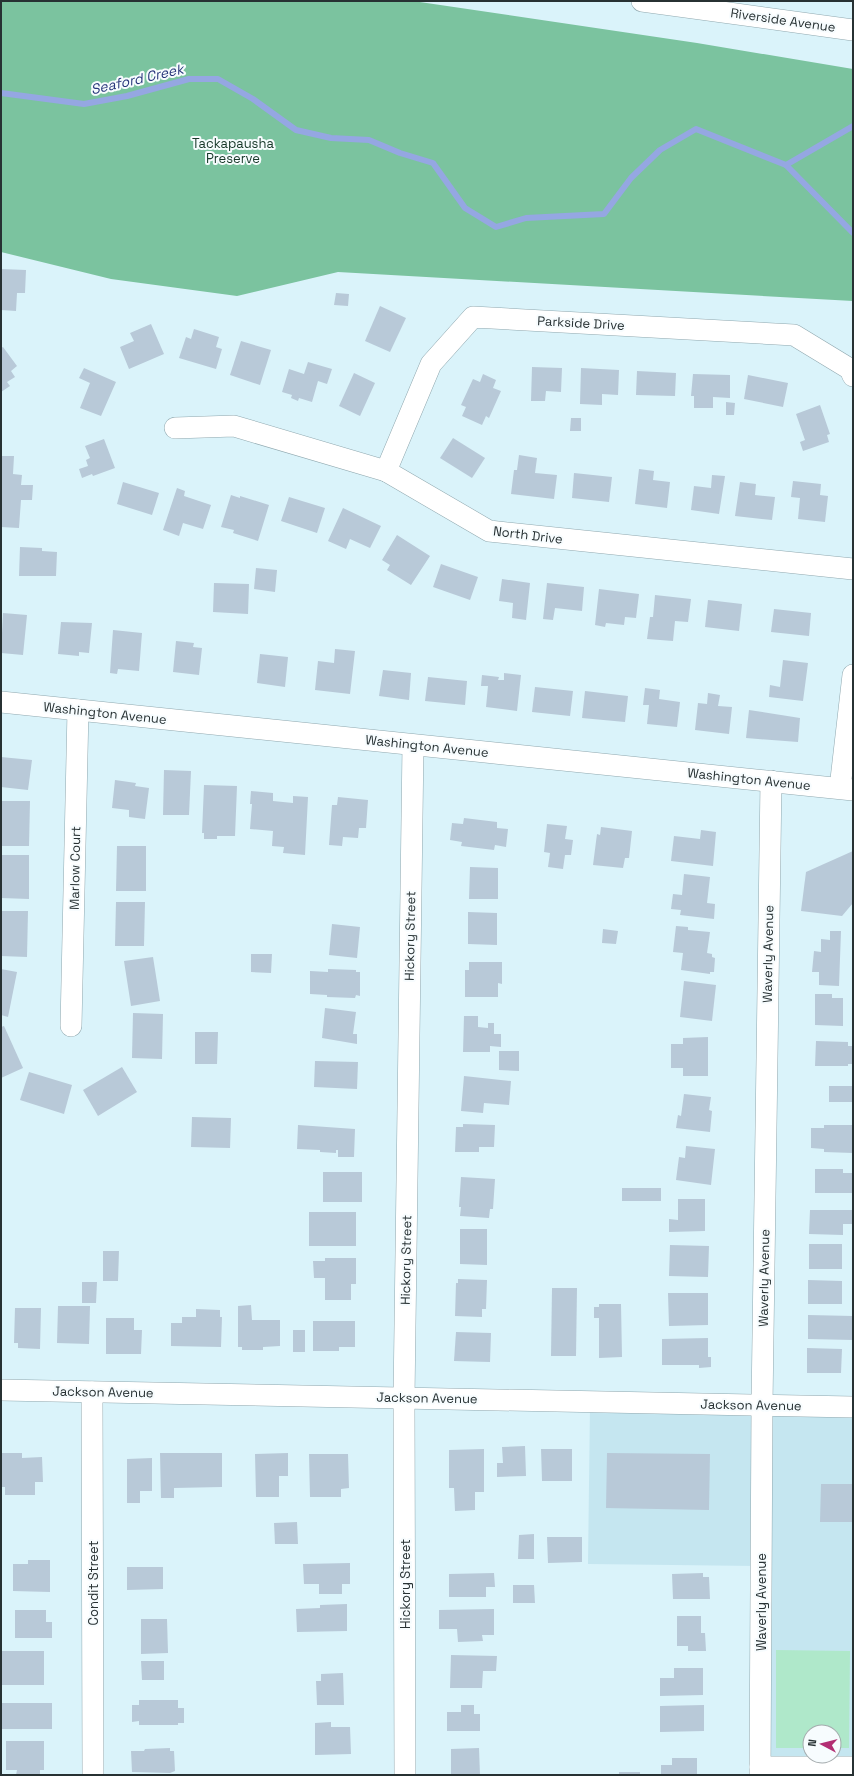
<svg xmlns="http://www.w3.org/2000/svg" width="854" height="1776" font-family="'Space Grotesk',sans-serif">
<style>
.built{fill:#c5e6f0;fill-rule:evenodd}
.green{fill:#afe8ca}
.forest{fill:#7bc39f}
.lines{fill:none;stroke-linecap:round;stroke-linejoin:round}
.stream{stroke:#95a7e2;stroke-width:6}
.building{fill:#b8c9d8}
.minor-casing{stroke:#90a8af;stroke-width:22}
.minor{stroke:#fff;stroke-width:21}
.labels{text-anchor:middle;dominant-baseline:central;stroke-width:4;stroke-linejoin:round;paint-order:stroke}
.street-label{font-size:13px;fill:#273133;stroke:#f7fcfe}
.park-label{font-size:13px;fill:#173829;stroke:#f7fcfe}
.water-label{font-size:14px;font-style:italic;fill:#28367b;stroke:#f7fcfe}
</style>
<rect width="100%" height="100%" fill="#daf3fa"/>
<path class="built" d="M590 1406 853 1409V1775H757V1566L588 1564ZM810 1732H834V1756H810Z"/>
<polygon class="green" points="776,1650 850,1651 849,1748 834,1748 834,1732 810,1732 810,1748 776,1748"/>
<polygon class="forest" points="1,1 413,1 697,43 853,69 853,301 338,272 237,296 111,279 1,252"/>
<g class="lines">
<g class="stream">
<polyline points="1,93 84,104 127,96 189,79 218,79 253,99 296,130 331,138 369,140 400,153 433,163 465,208 496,227 526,218 604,214 631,178 660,150 696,129 786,165 853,233"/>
<polyline points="786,165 853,126"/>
</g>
</g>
<g class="building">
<polygon points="1,269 26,270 25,293 17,293 16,311 1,310"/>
<polygon points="336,293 349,294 348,306 334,305"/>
<polygon points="380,306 406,318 390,352 365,341"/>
<polygon points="151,324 164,354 129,369 120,347 134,341 130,333"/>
<polygon points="194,329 219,337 216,347 222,349 216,369 179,358 186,337 191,339"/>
<polygon points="241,341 271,350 260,385 230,375"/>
<polygon points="3,347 17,366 11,371 15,377 7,382 10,386 1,392 1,348"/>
<polygon points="308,362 332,369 327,384 318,381 312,402 299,398 298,401 291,398 292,395 282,392 289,369 304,374"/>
<polygon points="532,367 562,368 561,392 546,391 545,401 531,401"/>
<polygon points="84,368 116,382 101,416 80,408 90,383 79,378"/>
<polygon points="581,368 619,370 618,395 602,394 602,405 580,404"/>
<polygon points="637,371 676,373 675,396 636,395"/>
<polygon points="354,373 375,383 360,416 339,406"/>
<polygon points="483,374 496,380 493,388 501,391 489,418 486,416 482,425 462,416 466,407 461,405 473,379 480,382"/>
<polygon points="693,374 730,375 730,398 713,397 713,408 694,408 694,396 691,396"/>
<polygon points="748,375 788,383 783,407 744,399"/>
<polygon points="726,402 735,403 734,415 726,415"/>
<polygon points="820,405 830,434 827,435 829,442 803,451 800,442 805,440 796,414"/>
<polygon points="571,418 581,418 581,431 570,431"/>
<polygon points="453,438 485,458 472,478 440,458"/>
<polygon points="104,439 115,468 93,476 92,474 82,478 79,469 88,466 86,460 90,458 85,446"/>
<polygon points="519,455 537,458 535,473 557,475 554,499 511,494 514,470 517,470"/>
<polygon points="1,456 14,456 13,474 22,475 21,485 33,485 32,500 21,500 19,528 1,527"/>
<polygon points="639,469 654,471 653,480 670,482 667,508 635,504"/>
<polygon points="574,473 612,477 609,502 572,498"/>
<polygon points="712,475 725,476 719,514 691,510 694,486 711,488"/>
<polygon points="793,481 821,484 820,495 828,496 825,522 798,519 800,498 791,497"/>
<polygon points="123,482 159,493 152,515 117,504"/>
<polygon points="740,482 756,484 755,495 775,497 772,520 735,516"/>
<polygon points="177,488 185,491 184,496 211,505 203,529 183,523 179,536 163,530"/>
<polygon points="231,495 240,498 240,496 269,505 258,541 233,533 234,530 221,527"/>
<polygon points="289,497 325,508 317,533 281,521"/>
<polygon points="343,508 381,526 370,548 350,539 346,549 328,541"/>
<polygon points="397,535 430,556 411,585 387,570 390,565 382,560"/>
<polygon points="20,547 42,548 42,551 57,552 56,576 19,576"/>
<polygon points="441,564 478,577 470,600 433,587"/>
<polygon points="256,568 277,570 275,592 254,589"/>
<polygon points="502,579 530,583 526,620 512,618 513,603 499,601"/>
<polygon points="214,583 249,584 248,614 213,612"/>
<polygon points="547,583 584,587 582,611 555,608 553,620 543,619"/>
<polygon points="599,589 639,594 636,618 625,617 624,625 606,623 605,627 595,625"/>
<polygon points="655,595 691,599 688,622 675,621 673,641 647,639 650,617 653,617"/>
<polygon points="708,600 742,604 739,631 705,627"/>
<polygon points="774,609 811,613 809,636 771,632"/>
<polygon points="3,613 27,615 23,655 1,653"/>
<polygon points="61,622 92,623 89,653 79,652 79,656 58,654"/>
<polygon points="113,630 142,633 139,671 118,669 117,674 110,673"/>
<polygon points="176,641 194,643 193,647 202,648 199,675 173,672"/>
<polygon points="335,649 355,651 350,694 315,690 318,661 334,663"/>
<polygon points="260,654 288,657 285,687 257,683"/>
<polygon points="783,660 808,663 803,701 769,697 770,685 780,687"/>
<polygon points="383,670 411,673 409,700 379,696"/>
<polygon points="504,673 521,675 517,711 486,707 488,686 481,686 482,675 499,677 498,680 504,680"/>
<polygon points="428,677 467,681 465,705 425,701"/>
<polygon points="535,687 573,691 570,716 532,712"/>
<polygon points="645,688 660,690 659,699 680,702 677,727 647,724 649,705 643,705"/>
<polygon points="585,691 628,696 625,722 582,718"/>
<polygon points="708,693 720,695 718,706 732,707 729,734 695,730 698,703 707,704"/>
<polygon points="749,710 800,718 798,742 746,738"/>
<polygon points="1,757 32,760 28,790 1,787"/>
<polygon points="164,770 191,771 189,815 163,815"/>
<polygon points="115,780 136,783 135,786 149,788 145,819 129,817 129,810 112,808"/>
<polygon points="204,785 237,786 235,836 217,836 217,839 204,839 204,833 202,833"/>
<polygon points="251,791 273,793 273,801 293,803 293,796 308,797 305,855 283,853 284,847 272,846 273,831 250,829 252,804 250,804"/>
<polygon points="338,797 368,800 366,828 359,828 358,838 343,837 342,846 329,845 332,805 337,805"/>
<polygon points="1,801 30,801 29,846 1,846"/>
<polygon points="464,818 497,822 497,828 508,829 506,847 495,845 494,850 461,846 462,842 450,840 452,823 463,824"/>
<polygon points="547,824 567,826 565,839 573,840 571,855 565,855 563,869 548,867 550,853 544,852"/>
<polygon points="601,827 632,831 629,858 625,858 623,868 593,865 597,834 600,835"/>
<polygon points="701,830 716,832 713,866 671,861 674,836 700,839"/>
<polygon points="117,846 146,846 146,891 116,891"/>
<polygon points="853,851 853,903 842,916 801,911 806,872"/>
<polygon points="1,855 29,855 29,899 1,898"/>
<polygon points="470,867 498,868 498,899 469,899"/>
<polygon points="684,874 710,877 707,903 715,904 714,919 680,915 681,910 671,909 673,894 682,895"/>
<polygon points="116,902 145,902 144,946 115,946"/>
<polygon points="1,911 28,911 27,957 1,956"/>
<polygon points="468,912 497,913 497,945 468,944"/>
<polygon points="332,924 360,927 357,958 329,955"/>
<polygon points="676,926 688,927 688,930 710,932 707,953 712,954 712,957 715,958 714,972 710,972 710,974 681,970 683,953 673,952"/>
<polygon points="603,929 618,931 616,944 602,943"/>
<polygon points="830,931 841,931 839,986 819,985 819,972 812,972 814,951 821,952 821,939 830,940"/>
<polygon points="251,954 272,954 271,973 251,972"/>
<polygon points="153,957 160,1001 131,1006 124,961"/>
<polygon points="469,962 502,962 502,984 498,983 498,997 465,997 465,970 469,970"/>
<polygon points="1,969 17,972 8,1017 1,1015"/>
<polygon points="328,969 356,970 356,972 360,972 360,996 356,995 355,998 327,997 327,995 310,994 310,971 328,972"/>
<polygon points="684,981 716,985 712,1021 680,1017"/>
<polygon points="815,994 832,994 832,998 843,998 843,1026 815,1025"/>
<polygon points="325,1008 356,1012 353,1034 357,1034 357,1044 322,1038"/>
<polygon points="133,1013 163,1014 162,1059 132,1058"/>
<polygon points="464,1016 478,1016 478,1027 488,1028 488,1023 494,1023 494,1034 501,1034 501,1047 490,1046 490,1052 463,1052"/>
<polygon points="4,1026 23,1068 1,1078 1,1027"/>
<polygon points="195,1032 218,1032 217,1064 195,1064"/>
<polygon points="708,1037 708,1076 683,1076 683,1068 671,1068 671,1044 683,1044 683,1038"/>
<polygon points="816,1041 848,1042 848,1046 853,1046 853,1064 848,1064 848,1066 815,1066"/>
<polygon points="499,1051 519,1051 519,1071 499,1070"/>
<polygon points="315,1061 358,1062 357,1089 314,1087"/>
<polygon points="122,1067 137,1092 98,1116 83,1090"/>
<polygon points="29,1072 72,1085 64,1114 20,1100"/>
<polygon points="464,1076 511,1081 509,1105 484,1103 483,1113 461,1111"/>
<rect x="829" y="1086" width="24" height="16"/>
<polygon points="684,1094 711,1097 709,1110 712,1111 710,1132 676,1128 678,1115 681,1116"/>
<polygon points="192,1117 231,1118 230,1148 191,1147"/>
<polygon points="463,1124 495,1125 494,1147 479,1147 479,1152 455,1152 456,1127 463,1127"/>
<polygon points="298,1125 355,1129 354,1157 338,1157 338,1150 336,1150 336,1153 320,1152 320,1150 297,1149"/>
<polygon points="824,1125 853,1125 853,1153 824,1152 824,1149 811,1148 811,1128 824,1128"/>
<polygon points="686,1146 715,1149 711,1185 676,1180 679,1157 685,1158"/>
<polygon points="815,1169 843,1169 843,1173 853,1173 853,1193 815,1193"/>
<rect x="323" y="1172" width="39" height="30"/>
<polygon points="461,1177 495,1179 493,1209 490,1209 489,1218 460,1216 461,1207 459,1207"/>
<rect x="622" y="1188" width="39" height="13"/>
<polygon points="678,1199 705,1199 705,1231 669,1232 669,1219 678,1220"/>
<polygon points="810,1210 853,1210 853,1224 843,1224 843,1235 809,1234"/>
<rect x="309" y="1212" width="47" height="34"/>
<polygon points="460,1229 487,1229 487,1265 460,1264"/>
<rect x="809" y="1244" width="33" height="25"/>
<polygon points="670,1245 709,1246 708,1277 669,1276"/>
<polygon points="103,1251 119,1251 118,1281 103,1281"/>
<polygon points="325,1258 356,1258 356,1284 351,1284 351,1300 325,1300 325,1278 314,1278 313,1261 325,1261"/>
<polygon points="458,1279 487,1280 486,1309 482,1309 482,1317 455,1316 456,1283 458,1283"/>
<polygon points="808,1280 842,1281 842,1304 808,1304"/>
<polygon points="82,1282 97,1282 96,1303 82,1303"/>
<polygon points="552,1288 577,1288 576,1356 551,1356"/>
<polygon points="668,1293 708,1293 708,1325 669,1326"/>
<polygon points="599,1304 621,1304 622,1357 599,1358 599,1318 594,1318 594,1307 599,1307"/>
<polygon points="251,1305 252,1320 280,1320 280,1346 263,1347 263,1350 242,1350 242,1347 238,1347 238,1306"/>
<polygon points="58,1306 90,1306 89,1344 57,1343"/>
<polygon points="15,1308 41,1308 40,1349 18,1348 18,1343 14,1343"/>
<polygon points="196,1309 220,1310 220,1317 222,1317 221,1347 171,1346 171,1323 182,1323 182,1317 196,1317"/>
<polygon points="808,1315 853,1316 853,1340 808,1339"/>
<polygon points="106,1318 134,1318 134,1330 142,1330 141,1354 106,1354"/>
<polygon points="313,1321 355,1321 355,1347 339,1347 339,1351 313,1351"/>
<rect x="293" y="1330" width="12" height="22"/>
<polygon points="456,1332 491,1333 490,1362 454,1361"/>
<polygon points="708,1338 708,1357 711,1357 711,1367 699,1368 699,1365 662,1365 662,1339"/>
<polygon points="807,1348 842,1349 841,1373 807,1373"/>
<polygon points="525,1446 526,1476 497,1477 497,1463 503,1463 502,1447"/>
<polygon points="484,1449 484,1492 475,1492 475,1510 455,1511 454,1488 449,1488 449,1450"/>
<polygon points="541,1449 572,1449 572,1481 542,1481"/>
<polygon points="1,1453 22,1453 22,1458 42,1457 43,1482 35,1482 35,1495 5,1495 5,1487 1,1487"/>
<polygon points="160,1453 222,1453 222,1487 174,1488 174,1498 161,1498"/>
<polygon points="288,1453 288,1476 279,1476 279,1497 256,1497 255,1454"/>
<polygon points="607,1453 710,1454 709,1510 606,1508"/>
<polygon points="309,1454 348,1454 349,1488 341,1489 341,1497 310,1497"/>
<polygon points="152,1458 152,1491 140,1491 140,1503 127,1503 127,1459"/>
<polygon points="821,1484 853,1484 853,1522 820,1522"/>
<polygon points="297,1522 298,1544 275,1544 274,1523"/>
<polygon points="534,1534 534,1559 518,1559 519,1535"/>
<polygon points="547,1537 582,1537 582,1562 548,1563"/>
<polygon points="28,1560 50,1560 50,1592 13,1591 13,1564 28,1564"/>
<polygon points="350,1563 350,1584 342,1584 342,1594 319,1594 319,1584 304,1584 303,1564"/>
<polygon points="127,1567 163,1567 163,1589 127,1590"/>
<polygon points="494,1573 495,1587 486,1587 486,1597 449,1597 449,1574"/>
<polygon points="703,1573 703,1577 709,1577 710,1599 673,1599 672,1574"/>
<polygon points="513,1585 534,1585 535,1603 513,1603"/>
<polygon points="347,1604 347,1631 297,1632 296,1609 320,1608 320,1605"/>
<polygon points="494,1609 494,1635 482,1635 483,1641 458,1642 457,1629 439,1629 439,1610"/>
<polygon points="15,1610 46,1610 46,1622 52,1622 52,1638 15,1638"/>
<polygon points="677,1616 701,1616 701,1633 705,1633 706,1651 688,1651 688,1646 677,1646"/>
<polygon points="141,1619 167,1619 168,1653 141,1654"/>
<rect x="1" y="1651" width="43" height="34"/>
<polygon points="451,1655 497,1656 496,1671 483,1671 482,1688 450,1688"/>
<polygon points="141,1661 164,1661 164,1680 142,1680"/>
<polygon points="674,1668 703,1668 703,1695 660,1696 660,1678 674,1678"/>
<polygon points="343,1673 344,1705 317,1705 316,1681 321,1681 321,1674"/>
<polygon points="139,1700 178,1700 178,1708 184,1708 184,1723 178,1723 178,1725 139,1725 139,1721 132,1722 132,1705 139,1705"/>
<rect x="1" y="1703" width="51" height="26"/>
<polygon points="461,1705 474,1705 474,1714 480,1714 480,1731 447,1731 447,1712 461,1712"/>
<polygon points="704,1705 704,1731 660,1732 660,1706"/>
<polygon points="331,1722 331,1727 350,1727 351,1754 315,1755 315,1723"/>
<polygon points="6,1741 44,1741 44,1770 40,1770 40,1775 16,1775 17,1770 6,1770"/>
<polygon points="170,1748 170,1751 174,1751 175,1771 170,1773 132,1772 131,1751 144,1751 145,1749"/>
<polygon points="479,1748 480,1775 451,1775 451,1749"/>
<polygon points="672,1758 697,1758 697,1775 661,1775 661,1765 672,1765"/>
<rect x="619" y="1772" width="21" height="3"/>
</g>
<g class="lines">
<g class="minor-casing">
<g id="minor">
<polyline points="642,1 853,30"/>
<polyline points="175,428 234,426 386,471 489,531 853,569"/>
<polyline points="386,471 431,364 473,317 794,335 850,369 853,376"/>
<polyline points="1,702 853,790"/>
<polyline points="840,788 853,675"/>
<polyline points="71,1026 78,710"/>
<polyline points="1,1390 853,1407"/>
<polyline points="92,1392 93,1775"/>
<polyline points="760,1767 853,1767"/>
<polyline points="405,1775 404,1398 413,745"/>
<polyline points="760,1775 762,1405 771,781"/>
</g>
</g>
<use href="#minor" class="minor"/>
</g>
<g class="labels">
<g class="street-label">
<text transform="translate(783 20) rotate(8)">Riverside Avenue</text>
<text transform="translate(581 323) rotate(3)">Parkside Drive</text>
<text transform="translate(528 535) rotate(7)">North Drive</text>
<text transform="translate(105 713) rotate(6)">Washington Avenue</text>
<text transform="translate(427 746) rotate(6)">Washington Avenue</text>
<text transform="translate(749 779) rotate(6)">Washington Avenue</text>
<text transform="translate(75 868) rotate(-89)">Marlow Court</text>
<text transform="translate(410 936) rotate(-89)">Hickory Street</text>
<text transform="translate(768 954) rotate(-89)">Waverly Avenue</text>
<text transform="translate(406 1260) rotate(-89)">Hickory Street</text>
<text transform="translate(764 1278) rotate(-89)">Waverly Avenue</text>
<text transform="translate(103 1392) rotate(1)">Jackson Avenue</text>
<text transform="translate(427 1398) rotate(1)">Jackson Avenue</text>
<text transform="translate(751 1405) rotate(1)">Jackson Avenue</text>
<text transform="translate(93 1583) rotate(-90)">Condit Street</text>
<text transform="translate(405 1584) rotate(-90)">Hickory Street</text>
<text transform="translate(761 1602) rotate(-90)">Waverly Avenue</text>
</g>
<g class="park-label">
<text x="233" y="143">Tackapausha<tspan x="233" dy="15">Preserve</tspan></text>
</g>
<g class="water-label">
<text transform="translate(137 79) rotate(-13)">Seaford Creek</text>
</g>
</g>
<rect width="854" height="1776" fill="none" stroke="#273133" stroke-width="4"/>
<g transform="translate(822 1744) rotate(277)"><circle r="19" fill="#f7fcfe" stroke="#a4abad"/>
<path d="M0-3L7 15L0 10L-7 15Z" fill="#b32e73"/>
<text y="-6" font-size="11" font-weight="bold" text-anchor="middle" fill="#273133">N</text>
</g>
</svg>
